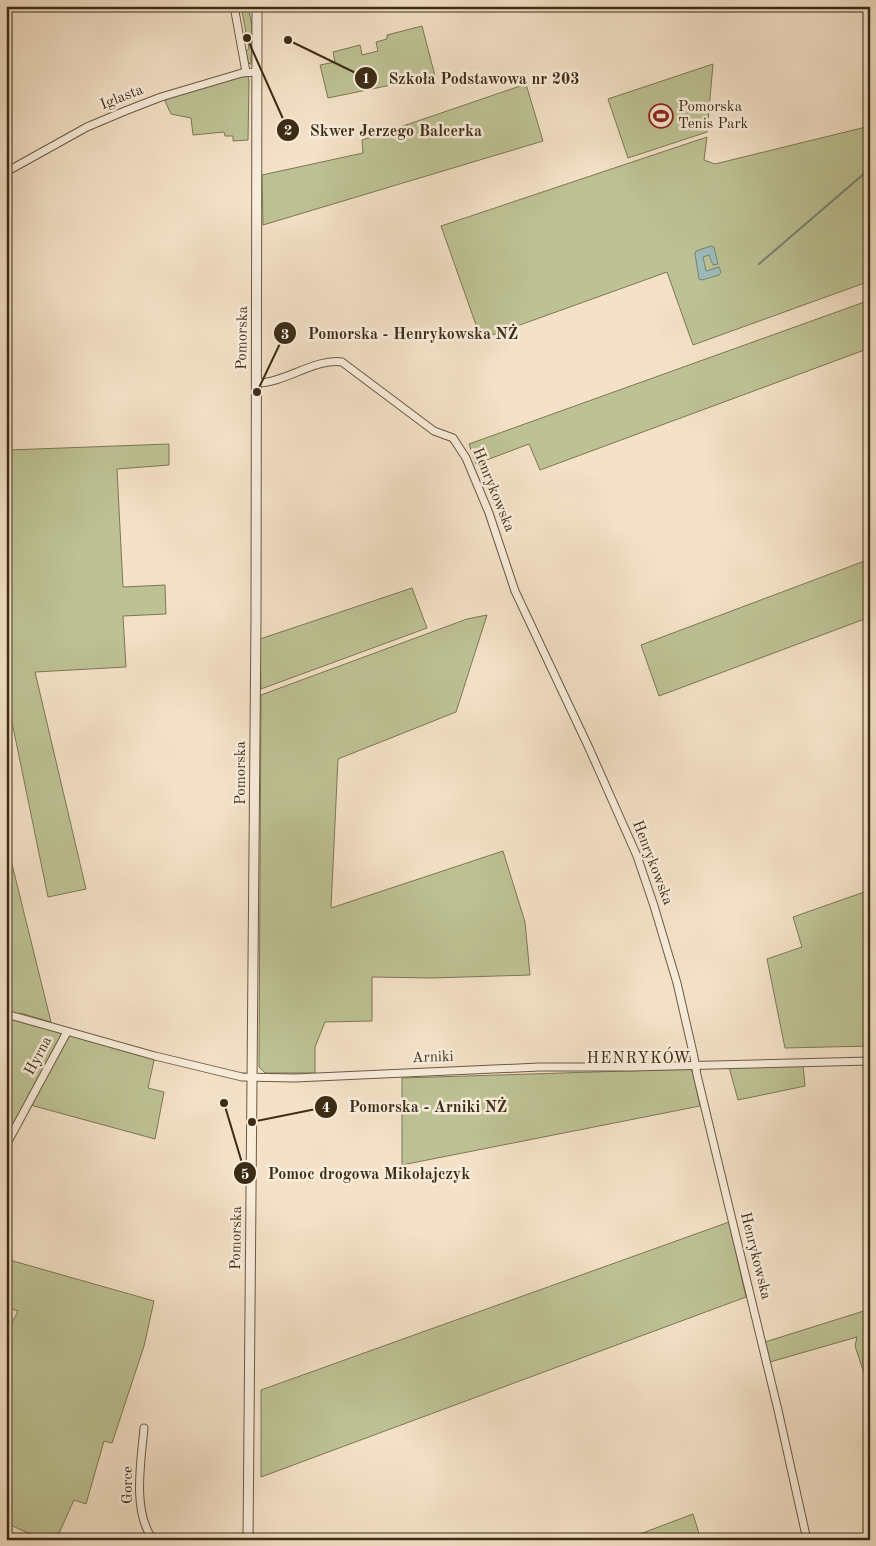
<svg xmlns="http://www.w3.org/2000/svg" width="876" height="1546" font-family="'Old Standard TT',serif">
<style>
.green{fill:#bdc294;stroke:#7d7754}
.water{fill:#9cbcba;stroke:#768278}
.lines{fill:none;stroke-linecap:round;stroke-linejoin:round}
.stream{stroke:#768278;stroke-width:2}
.minor-casing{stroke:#6b5942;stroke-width:9}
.tertiary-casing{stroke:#6b5942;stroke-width:11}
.minor{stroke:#f8ecdb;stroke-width:7}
.tertiary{stroke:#f8ecdb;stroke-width:9}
.labels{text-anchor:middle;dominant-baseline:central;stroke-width:5;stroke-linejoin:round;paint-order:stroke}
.street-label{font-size:15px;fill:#3d2c15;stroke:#f8ecdb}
.poi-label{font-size:15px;fill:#3d2c15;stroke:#f8ecdb;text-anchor:start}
.neighbourhood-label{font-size:16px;letter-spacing:1px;fill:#3d2c15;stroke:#f8ecdb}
.leader{fill:none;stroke:#3d2c15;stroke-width:2}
.callout-dot{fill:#3d2c15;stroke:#f8ecdb;stroke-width:2}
.mark-label{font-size:15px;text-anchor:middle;font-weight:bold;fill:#fff}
.callout-label{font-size:16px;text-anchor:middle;font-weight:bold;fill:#3d2c15;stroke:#f8ecdb;stroke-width:5;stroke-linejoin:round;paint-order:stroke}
</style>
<rect width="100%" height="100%" fill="#f4e1c7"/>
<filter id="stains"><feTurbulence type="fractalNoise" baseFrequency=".004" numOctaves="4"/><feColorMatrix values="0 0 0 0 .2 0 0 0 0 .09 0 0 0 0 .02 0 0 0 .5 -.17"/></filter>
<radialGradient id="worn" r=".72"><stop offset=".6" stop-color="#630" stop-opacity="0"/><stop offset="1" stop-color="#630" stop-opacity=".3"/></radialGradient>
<g class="green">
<polygon points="241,6 248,6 252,26 251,64 250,64 246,60 245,51 249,49"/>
<polygon points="422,26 435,76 328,98 320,65 335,62 333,52 360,45 362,55 378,51 376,42 387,39 387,35"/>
<polygon points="713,64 707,132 628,158 608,99"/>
<polygon points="243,75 248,76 249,80 248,140 233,141 233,136 225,136 224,132 193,135 191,118 171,114 165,101 170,97"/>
<polygon points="526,84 543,141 263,225 262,175 363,153 362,140"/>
<polygon points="870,126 870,281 693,345 667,272 481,339 441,226 707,137 704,160 715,164"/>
<polygon points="6,269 11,269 7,374 9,450 169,444 169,465 117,469 123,587 165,585 166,614 123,616 126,667 35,672 86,889 48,897 6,693"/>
<polygon points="870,300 870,348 540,470 529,444 476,464 469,444"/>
<polygon points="870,559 870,617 659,696 641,645"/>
<polygon points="412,588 427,628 261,689 260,639"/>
<polygon points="487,615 456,712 338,759 331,908 503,851 525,922 530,975 432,978 372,977 372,1021 325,1022 315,1047 315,1073 265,1073 259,1067 261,695 467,619"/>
<polygon points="6,840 51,1022 20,1013 21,1018 155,1056 148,1088 164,1092 155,1139 34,1106 29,1103 6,1141"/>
<polygon points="870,890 870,1046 785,1048 767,959 802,947 793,917"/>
<polygon points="803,1064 805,1086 738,1100 729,1067"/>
<polygon points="690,1069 693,1073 700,1106 402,1165 402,1078"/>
<polygon points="729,1222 746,1297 261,1477 261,1390"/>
<polygon points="6,1259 154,1301 144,1346 112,1443 104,1441 86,1504 74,1500 56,1540 43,1540 6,1523 6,1334 18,1311 6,1307"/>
<polygon points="867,1310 870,1313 870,1378 866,1379 855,1346 857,1337 770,1362 765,1342"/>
<polygon points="693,1514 701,1540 624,1540"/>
</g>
<polygon class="water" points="711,246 714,247 718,264 713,265 709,255 703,257 706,271 719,267 721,272 719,275 702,280 699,279 695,254 696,251"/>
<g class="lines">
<polyline class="stream" points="759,264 866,172 870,170"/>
<g class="minor-casing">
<g id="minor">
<polyline points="234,6 246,72"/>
<polyline points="6,172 87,127 125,111 161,97 242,73 256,72"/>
<path d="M257 383C285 383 315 358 342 362L434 431 453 438 466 458 489 513 515 591 589 748 637 856 654 906 677 983 694 1057 697 1075 778 1410 807 1540"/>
<polyline points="6,1014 155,1056 242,1077 295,1078 539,1067 632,1067 870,1061"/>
<polyline points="6,1145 67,1032"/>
<path d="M144 1428C141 1462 132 1511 153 1540"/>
</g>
</g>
<g class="tertiary-casing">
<polyline id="tertiary" points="248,1540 256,619 257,6"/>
</g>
<use href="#minor" class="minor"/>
<use href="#tertiary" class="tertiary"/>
</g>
<defs>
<g id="stadium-ring" transform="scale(1.25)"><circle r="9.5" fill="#f8ecdb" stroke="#8f2418" stroke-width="1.5"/><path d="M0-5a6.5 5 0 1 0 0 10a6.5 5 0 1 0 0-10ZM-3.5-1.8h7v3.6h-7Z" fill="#8f2418"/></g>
</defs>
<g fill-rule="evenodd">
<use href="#stadium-ring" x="661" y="116"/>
</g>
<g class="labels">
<g class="street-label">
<text transform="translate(122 98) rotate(-22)">Iglasta</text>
<text transform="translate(243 338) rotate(-89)">Pomorska</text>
<text transform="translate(493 490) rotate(68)">Henrykowska</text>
<text transform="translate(241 773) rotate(-90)">Pomorska</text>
<text transform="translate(652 863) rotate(69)">Henrykowska</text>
<text transform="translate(39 1056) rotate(-62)">Hyrna</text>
<text transform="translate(433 1058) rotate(-2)">Arniki</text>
<text transform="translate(237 1238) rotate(-89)">Pomorska</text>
<text transform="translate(755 1256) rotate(76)">Henrykowska</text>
<text transform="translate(128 1485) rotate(-90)">Gorce</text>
</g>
<g class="poi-label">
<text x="678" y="107">Pomorska<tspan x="678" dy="17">Tenis Park</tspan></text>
</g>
<g class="neighbourhood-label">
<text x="639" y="1059">HENRYKÓW</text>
</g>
</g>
<path class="leader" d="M288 40L366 78M247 38L288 130M257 392L285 333M252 1122L326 1107M224 1103L245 1173"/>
<g class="callout-dot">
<circle cx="288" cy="40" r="5"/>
<circle cx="247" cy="38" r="5"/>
<circle cx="257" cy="392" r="5"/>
<circle cx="252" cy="1122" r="5"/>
<circle cx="224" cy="1103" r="5"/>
<circle cx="366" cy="78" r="12"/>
<circle cx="288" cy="130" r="12"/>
<circle cx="285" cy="333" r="12"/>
<circle cx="326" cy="1107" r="12"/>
<circle cx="245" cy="1173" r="12"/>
</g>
<g class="mark-label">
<text x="366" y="83">1</text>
<text x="288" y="135">2</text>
<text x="285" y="339">3</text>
<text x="326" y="1112">4</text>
<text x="245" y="1179">5</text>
</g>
<g class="callout-label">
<text x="484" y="84">Szkoła Podstawowa nr 203</text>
<text x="396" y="136">Skwer Jerzego Balcerka</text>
<text x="413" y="339">Pomorska - Henrykowska NŻ</text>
<text x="428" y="1112">Pomorska - Arniki NŻ</text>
<text x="369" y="1179">Pomoc drogowa Mikołajczyk</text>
</g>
<rect width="876" height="1546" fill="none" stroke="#f4e1c7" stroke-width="25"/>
<rect x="8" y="8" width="861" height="1531" fill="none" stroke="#3d2c15" stroke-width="2.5"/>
<rect x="12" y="12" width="851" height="1521" fill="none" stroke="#3d2c15"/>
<rect width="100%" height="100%" filter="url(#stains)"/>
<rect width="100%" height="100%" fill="url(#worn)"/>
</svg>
